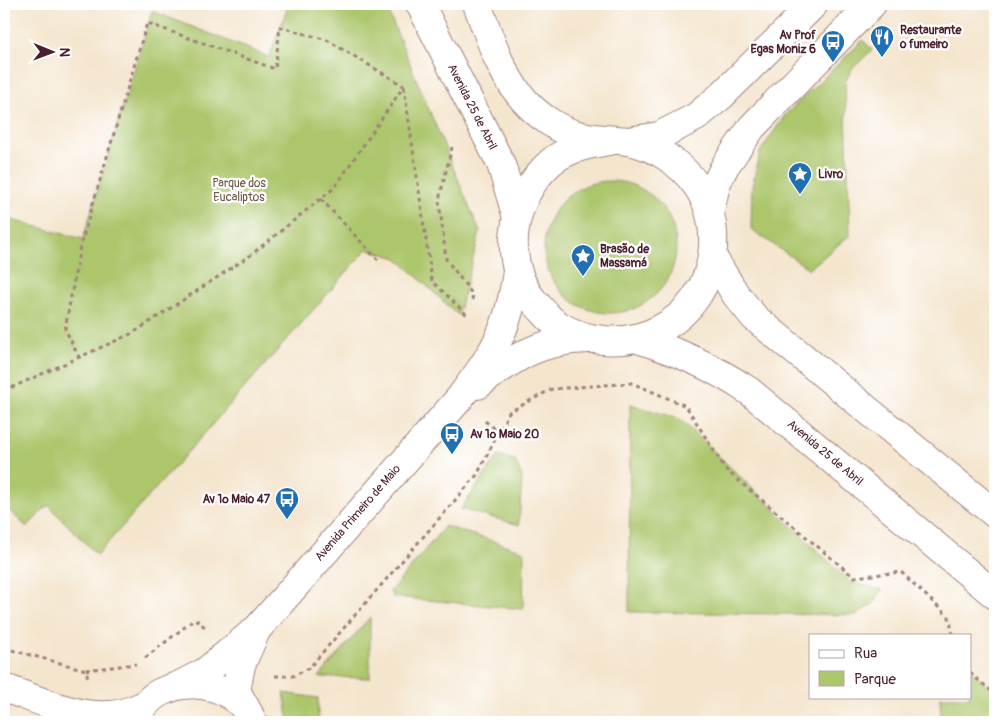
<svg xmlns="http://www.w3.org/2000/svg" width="999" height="726" font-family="Pangolin,sans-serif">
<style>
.green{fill:#acc66c;stroke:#7b724c}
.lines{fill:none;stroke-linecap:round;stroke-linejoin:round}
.tertiary-casing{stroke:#9f827c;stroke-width:30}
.secondary-casing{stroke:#9f827c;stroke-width:30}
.path{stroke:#9f827c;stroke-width:3;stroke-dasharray:4 4;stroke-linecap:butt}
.tertiary{stroke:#fff;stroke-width:28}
.secondary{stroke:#fff;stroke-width:28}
.labels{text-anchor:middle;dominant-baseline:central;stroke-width:4.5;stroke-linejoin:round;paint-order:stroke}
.poi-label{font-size:12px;font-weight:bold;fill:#4a1f2b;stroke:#fff;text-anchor:start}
.street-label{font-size:12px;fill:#4a1f2b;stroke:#fff}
.park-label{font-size:12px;fill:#6c5942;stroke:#fff}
</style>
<rect width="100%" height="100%" fill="#fff"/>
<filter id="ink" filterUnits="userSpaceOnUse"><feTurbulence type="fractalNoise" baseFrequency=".02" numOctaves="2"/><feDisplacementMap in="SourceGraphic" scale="10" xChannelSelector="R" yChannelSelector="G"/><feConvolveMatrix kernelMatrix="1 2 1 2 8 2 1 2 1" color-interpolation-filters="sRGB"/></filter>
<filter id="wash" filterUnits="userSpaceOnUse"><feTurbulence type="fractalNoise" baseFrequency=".0096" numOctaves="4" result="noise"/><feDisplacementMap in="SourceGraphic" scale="20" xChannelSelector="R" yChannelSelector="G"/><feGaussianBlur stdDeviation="1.12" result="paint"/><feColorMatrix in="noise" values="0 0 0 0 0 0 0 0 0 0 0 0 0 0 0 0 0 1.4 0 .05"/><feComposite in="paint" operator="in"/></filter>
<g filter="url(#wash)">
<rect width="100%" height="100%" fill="#f4e5cd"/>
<g class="green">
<polygon points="289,4 385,4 480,232 458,315 397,258 367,249 97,555 48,505 27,527 4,506 4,218 83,239 152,11 269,57"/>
<polygon points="863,40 872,50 852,69 845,82 850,235 809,269 751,229 752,187 760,152 785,115"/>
<circle cx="610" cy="247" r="66"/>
<polygon points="630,404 680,419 850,582 882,590 874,603 856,615 629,612"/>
<polygon points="498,456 515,460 522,477 519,525 461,509"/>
<polygon points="445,526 524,551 523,609 393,597 390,592"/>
<polygon points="370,617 370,678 319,677"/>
<polygon points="970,669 995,693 995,722 941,722 940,697 970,697"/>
<polygon points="284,693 318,698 318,722 289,722"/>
</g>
</g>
<g filter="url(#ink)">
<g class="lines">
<g class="tertiary-casing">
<g id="tertiary">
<polyline points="629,141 659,136 696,117 721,96 814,4"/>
<polyline points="710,212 716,184 725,166 752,127 872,4"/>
<path d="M478 385C515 357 540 340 588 339"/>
<path d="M180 685 205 672 258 628 459 399C494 352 509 331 517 271"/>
<path d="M4 688C34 698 77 718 109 715 121 715 132 710 143 706"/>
<polyline points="248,712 236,691 241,665 256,631"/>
<path d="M132 722C140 711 148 698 161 692 194 675 237 687 253 722"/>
</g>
</g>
<g class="secondary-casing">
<g id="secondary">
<polyline points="420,4 501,164 516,214"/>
<path d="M477 4C490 38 500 74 525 101 537 115 560 131 578 135 594 139 612 139 628 141 655 146 681 163 697 186 709 203 714 225 713 246 709 324 624 365 558 325 551 321 545 313 540 308 498 267 510 198 551 162 569 147 592 144 614 140"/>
<polyline points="712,256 736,295 755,318 995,514"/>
<path d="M638 339C681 353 711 366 749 391L995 595"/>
</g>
</g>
<g class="path">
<polyline points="404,87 432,281 469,317"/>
<polyline points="452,147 439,200 446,259 473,295 471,304"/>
<polyline points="321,199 378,260"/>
<polyline points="4,391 133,333 251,255 334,188 404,86 327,40 280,27 275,69 147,23 80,247 65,329 79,357"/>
<polyline points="485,421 499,432"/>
<polyline points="4,648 86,670 88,678"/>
<polyline points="145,658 195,619 205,627"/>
<polyline points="86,670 136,664"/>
<polyline points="970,673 995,694"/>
<polyline points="275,676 293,676 309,668 477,475 509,412 552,389 632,383 686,406 726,470 854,577 901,572 949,617 953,635"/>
</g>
<use href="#tertiary" class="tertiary"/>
<use href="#secondary" class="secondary"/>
</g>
</g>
<defs>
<g id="restaurant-pin" transform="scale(1.25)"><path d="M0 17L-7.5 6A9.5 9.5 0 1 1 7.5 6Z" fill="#1f6fb2" stroke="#fff"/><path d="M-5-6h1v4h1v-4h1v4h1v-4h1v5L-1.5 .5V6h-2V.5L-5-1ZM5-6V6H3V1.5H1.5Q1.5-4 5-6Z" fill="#fff"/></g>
<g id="bus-pin" transform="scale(1.25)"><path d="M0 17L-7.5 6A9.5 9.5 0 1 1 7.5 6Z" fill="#1f6fb2" stroke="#fff"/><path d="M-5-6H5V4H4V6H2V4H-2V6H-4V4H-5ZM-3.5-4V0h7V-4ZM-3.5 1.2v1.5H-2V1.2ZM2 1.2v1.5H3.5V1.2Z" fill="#fff"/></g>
<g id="sight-pin" transform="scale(1.25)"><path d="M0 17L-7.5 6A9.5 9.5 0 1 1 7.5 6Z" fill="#1f6fb2" stroke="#fff"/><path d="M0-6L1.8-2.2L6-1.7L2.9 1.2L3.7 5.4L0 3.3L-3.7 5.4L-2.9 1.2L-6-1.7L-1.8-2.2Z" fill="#fff"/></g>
</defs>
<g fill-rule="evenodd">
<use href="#restaurant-pin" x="882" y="37"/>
<use href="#bus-pin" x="833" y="42"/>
<use href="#sight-pin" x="800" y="174"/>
<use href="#sight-pin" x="583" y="256"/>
<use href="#bus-pin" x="452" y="434"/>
<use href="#bus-pin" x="287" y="499"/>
</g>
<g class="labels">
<g class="poi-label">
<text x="900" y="30">Restaurante<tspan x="900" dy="14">o fumeiro</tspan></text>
<text x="816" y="35" text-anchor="end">Av Prof<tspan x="816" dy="14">Egas Moniz 6</tspan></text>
<text x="818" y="174">Livro</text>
<text x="600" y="249">Brasão de<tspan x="600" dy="14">Massamá</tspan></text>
<text x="470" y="434">Av 1º Maio 20</text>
<text x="270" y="499" text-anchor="end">Av 1º Maio 47</text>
</g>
<g class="street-label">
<text transform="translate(472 107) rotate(63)">Avenida 25 de Abril</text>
<text transform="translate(825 453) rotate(40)">Avenida 25 de Abril</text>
<text transform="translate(358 513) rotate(-49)">Avenida Primeiro de Maio</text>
</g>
<g class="park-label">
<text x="239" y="183">Parque dos<tspan x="239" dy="14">Eucaliptos</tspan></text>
</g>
</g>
<rect width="999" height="726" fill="none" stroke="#fff" stroke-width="20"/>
<rect x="809" y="634" width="162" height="65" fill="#ffffff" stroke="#b7a5aa"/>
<rect x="819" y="650" width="25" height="8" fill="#ffffff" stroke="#b7a5aa"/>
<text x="854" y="658" font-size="15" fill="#4a1f2b">Rua</text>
<rect x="819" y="671" width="25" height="15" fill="#acc66c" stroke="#b7a5aa"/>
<text x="854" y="684" font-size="15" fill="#4a1f2b">Parque</text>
<g transform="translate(52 52) rotate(91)" stroke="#ffffff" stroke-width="4" paint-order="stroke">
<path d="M0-4L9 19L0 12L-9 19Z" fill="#4a1f2b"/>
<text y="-8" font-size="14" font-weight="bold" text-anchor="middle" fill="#4a1f2b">N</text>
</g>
</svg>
